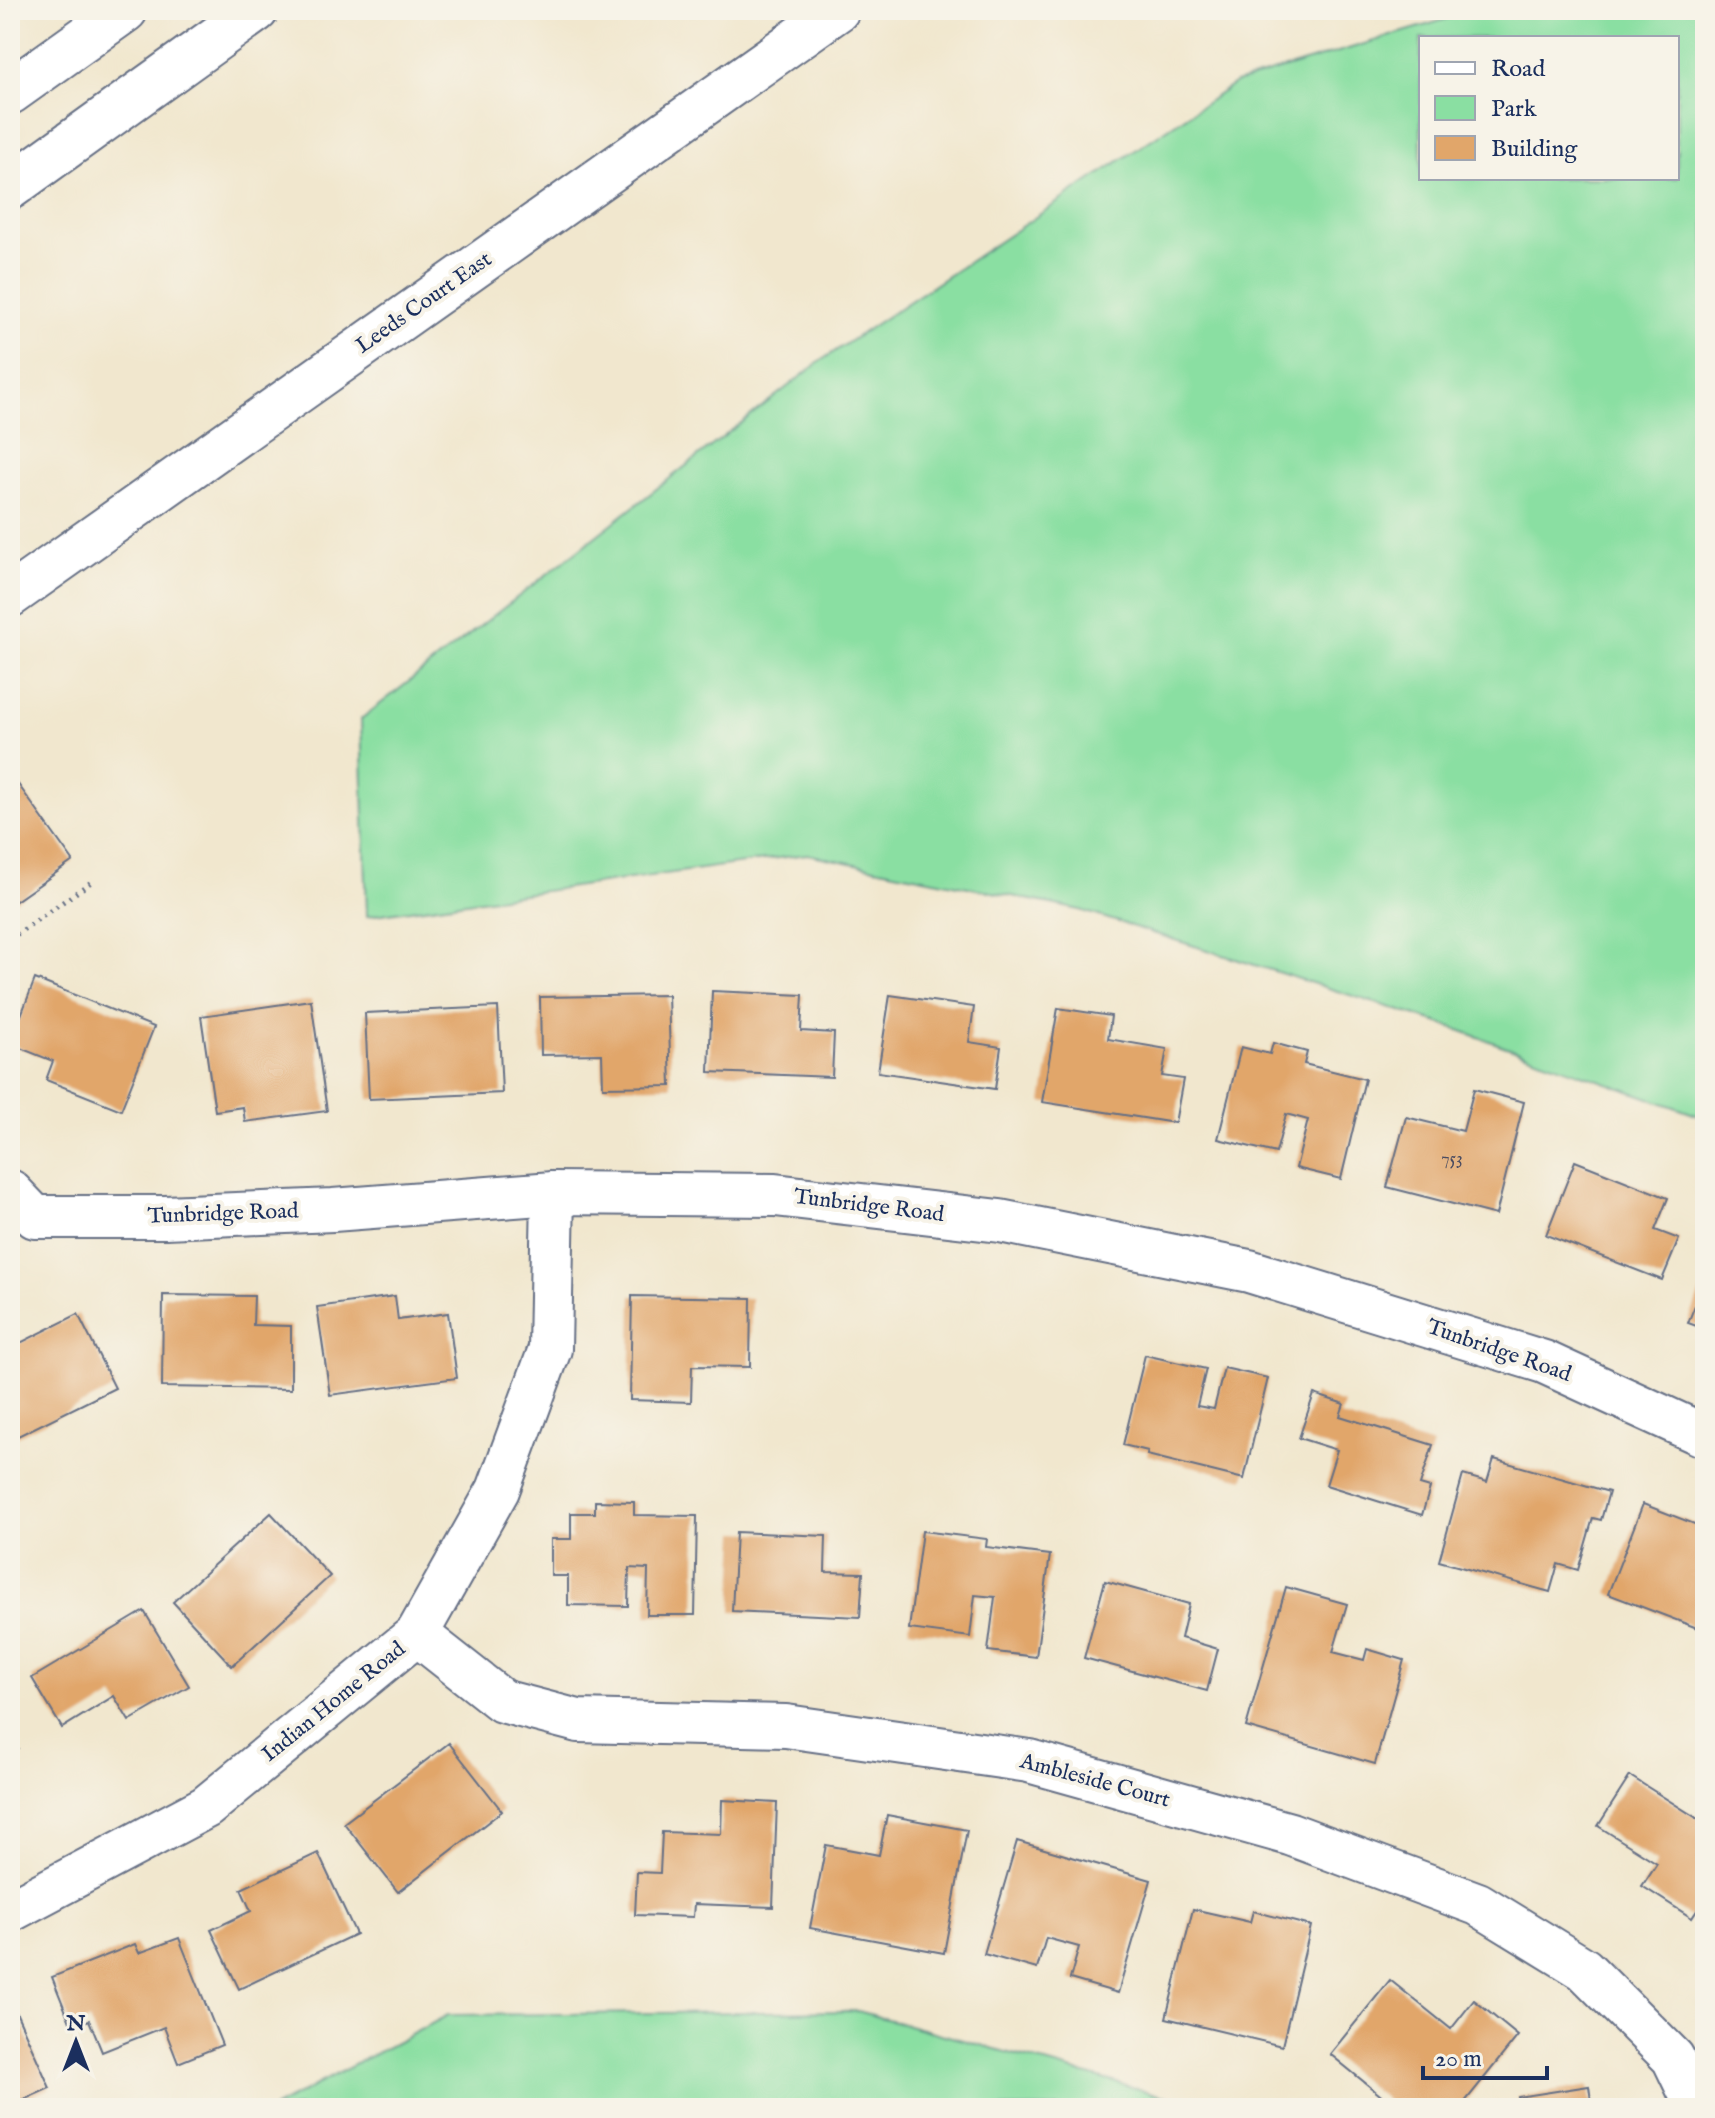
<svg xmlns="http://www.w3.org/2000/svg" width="1715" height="2118" font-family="'IM FELL English',serif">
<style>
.green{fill:#8adfa2;stroke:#528780;stroke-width:2;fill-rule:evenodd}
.building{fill:#e1a66a}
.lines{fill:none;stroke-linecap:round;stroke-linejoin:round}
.street-casing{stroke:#666f85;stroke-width:46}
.secondary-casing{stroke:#666f85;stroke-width:48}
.path{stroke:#666f85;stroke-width:5;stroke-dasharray:2 6;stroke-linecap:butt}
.street{stroke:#fff;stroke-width:42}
.secondary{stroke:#fff;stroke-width:44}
.labels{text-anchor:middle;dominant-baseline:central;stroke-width:8;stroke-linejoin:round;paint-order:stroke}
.number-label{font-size:18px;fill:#4c4d61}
.street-label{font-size:22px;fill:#1b2f5e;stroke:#f7f3e8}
</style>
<rect width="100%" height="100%" fill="#f7f3e8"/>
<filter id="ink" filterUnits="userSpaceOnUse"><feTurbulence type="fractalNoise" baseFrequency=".0125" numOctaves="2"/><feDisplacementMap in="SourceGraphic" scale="16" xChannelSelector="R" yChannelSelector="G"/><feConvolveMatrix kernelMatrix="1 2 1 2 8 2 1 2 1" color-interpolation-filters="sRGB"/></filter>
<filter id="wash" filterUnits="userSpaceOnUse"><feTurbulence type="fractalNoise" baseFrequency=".006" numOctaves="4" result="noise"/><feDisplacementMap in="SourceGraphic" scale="32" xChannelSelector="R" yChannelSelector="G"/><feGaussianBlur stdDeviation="1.8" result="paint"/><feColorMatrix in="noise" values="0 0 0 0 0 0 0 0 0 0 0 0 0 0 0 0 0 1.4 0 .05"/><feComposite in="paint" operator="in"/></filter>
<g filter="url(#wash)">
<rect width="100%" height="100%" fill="#f1e7ce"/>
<g class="green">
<path d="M1476 10H1705V1118L1439 1023 1080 910 807 854 367 916 361 719 822 360 1236 83ZM1421 38H1677V178H1421Z"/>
<polygon points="858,2011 1207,2108 273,2108 448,2015"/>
</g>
<g id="blocks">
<g class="building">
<polygon points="10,773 73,861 10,905"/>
<polygon points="35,979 154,1027 121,1110 46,1080 53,1061 10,1044"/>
<polygon points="712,991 803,995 801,1031 834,1033 832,1077 709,1072"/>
<polygon points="668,995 671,1086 603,1087 602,1054 541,1055 540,997"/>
<polygon points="890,995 974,1007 969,1042 1001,1047 995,1089 878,1072"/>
<polygon points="311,1000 327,1111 245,1122 243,1107 215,1111 201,1016"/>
<polygon points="498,1007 502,1093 369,1099 365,1013"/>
<polygon points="1058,1008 1111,1016 1108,1039 1167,1049 1162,1076 1183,1079 1175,1123 1042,1102"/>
<polygon points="1273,1043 1307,1052 1304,1064 1365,1079 1341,1179 1296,1168 1308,1120 1286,1114 1276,1153 1218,1139 1241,1047 1270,1054"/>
<polygon points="1474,1089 1524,1102 1496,1215 1387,1187 1406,1117 1463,1131"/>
<polygon points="1575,1161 1668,1198 1655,1230 1679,1239 1662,1280 1546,1235"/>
<polygon points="1705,1280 1705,1329 1688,1323"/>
<polygon points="163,1295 254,1296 253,1325 291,1326 291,1389 162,1387"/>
<polygon points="395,1296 398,1320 448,1313 457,1378 330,1395 317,1307"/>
<polygon points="632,1296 751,1298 750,1367 692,1366 691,1402 630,1400"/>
<polygon points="78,1314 115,1388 10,1440 10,1348"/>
<polygon points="1145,1355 1206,1369 1197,1406 1214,1409 1224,1368 1268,1378 1244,1479 1147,1455 1148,1451 1123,1445"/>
<polygon points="1314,1394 1344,1404 1340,1416 1433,1445 1420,1485 1430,1488 1422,1515 1326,1485 1337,1450 1299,1438"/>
<polygon points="1494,1459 1609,1492 1601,1520 1593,1518 1578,1570 1558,1564 1550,1592 1439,1561 1463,1475 1487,1482"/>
<polygon points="595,1501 634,1502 634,1515 697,1516 695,1615 647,1615 648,1569 629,1568 628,1606 568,1605 568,1576 551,1576 551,1539 571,1539 571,1513 595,1513"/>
<polygon points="1643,1504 1705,1528 1702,1540 1705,1542 1705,1631 1608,1594"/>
<polygon points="271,1513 330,1576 232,1666 173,1602"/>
<polygon points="922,1531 987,1539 986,1547 1050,1555 1036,1657 988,1651 995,1597 975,1595 970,1637 909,1629"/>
<polygon points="736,1532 826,1536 825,1572 863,1573 860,1617 732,1611"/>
<polygon points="1105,1581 1189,1604 1181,1638 1218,1649 1207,1691 1084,1658"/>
<polygon points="1286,1587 1347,1604 1333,1652 1364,1660 1367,1649 1404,1660 1375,1764 1246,1727"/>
<polygon points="144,1611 189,1686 129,1721 114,1696 62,1728 32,1678"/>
<polygon points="10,1730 18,1748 10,1751"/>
<polygon points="449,1743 502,1811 398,1892 344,1823"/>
<polygon points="1630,1776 1700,1820 1705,1812 1705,1898 1692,1918 1642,1886 1657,1863 1598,1826"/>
<polygon points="722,1800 777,1803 773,1907 694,1904 693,1917 635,1915 637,1872 660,1873 662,1832 721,1834"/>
<polygon points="887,1815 967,1830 944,1953 810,1928 826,1845 879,1855"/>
<polygon points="1017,1841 1151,1880 1118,1993 1070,1979 1079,1947 1046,1938 1037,1969 984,1954"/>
<polygon points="318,1853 356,1934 239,1989 211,1930 251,1911 241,1889"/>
<polygon points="1193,1909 1250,1922 1253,1911 1311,1926 1282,2046 1166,2018"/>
<polygon points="179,1938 222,2045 178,2063 164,2027 102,2052 89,2020 72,2027 52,1977 135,1944 139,1953"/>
<polygon points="1390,1980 1451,2029 1474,2000 1518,2036 1460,2108 1396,2108 1330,2054"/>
<polygon points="16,2012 50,2088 10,2106 10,2015"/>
<polygon points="1589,2086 1592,2108 1520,2108 1518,2097"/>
</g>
</g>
</g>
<g filter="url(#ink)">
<use href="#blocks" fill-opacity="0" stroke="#666f85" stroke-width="2"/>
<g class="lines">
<g class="street-casing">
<g id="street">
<polyline points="10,596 838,10"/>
<polyline points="10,1191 35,1217 165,1217 333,1210 553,1193 775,1195 1000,1221 1249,1271 1544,1362 1705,1436"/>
<polyline points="417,1634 502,1701 578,1721 786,1726 1029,1761 1290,1834 1478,1904 1584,1969 1673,2058 1697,2108"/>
<polyline points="10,1911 206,1807 417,1634 498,1490 550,1349 553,1193"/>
</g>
</g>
<g class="secondary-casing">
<g id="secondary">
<polyline points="10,92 125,10"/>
<polyline points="10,187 256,10"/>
</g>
</g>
<polyline class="path" points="10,939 94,880"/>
<use href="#street" class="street"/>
<use href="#secondary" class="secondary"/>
</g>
</g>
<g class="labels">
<g class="number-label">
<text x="1452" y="1159">753</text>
</g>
<g class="street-label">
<text transform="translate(424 303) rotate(-35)">Leeds Court East</text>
<text transform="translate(869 1206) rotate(7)">Tunbridge Road</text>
<text transform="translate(223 1214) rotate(-2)">Tunbridge Road</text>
<text transform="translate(1499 1351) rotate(19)">Tunbridge Road</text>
<text transform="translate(334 1702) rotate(-39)">Indian Home Road</text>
<text transform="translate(1095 1781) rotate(15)">Ambleside Court</text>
</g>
</g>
<rect width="1715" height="2118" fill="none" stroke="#f7f3e8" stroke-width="40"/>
<rect x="1419" y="36" width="260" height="144" fill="#f7f3e8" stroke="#9fa5b1" stroke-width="2"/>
<rect x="1435" y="62" width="40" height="12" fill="#ffffff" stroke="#9fa5b1" stroke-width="2"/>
<text x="1491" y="76" font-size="24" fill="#1b2f5e">Road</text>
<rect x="1435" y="96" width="40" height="24" fill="#8adfa2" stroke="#9fa5b1" stroke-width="2"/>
<text x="1491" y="116" font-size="24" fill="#1b2f5e">Park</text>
<rect x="1435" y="136" width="40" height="24" fill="#e1a66a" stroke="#9fa5b1" stroke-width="2"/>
<text x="1491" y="156" font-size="24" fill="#1b2f5e">Building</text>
<g transform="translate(76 2042)" stroke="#f7f3e8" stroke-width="6" paint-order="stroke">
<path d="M0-6L14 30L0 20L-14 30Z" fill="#1b2f5e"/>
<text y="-12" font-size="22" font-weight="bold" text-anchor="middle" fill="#1b2f5e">N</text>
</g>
<path d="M1423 2066v12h124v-12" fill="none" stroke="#1b2f5e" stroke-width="4"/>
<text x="1435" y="2066" font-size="24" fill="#1b2f5e" stroke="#f7f3e8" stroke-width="6" paint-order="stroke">20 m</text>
</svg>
